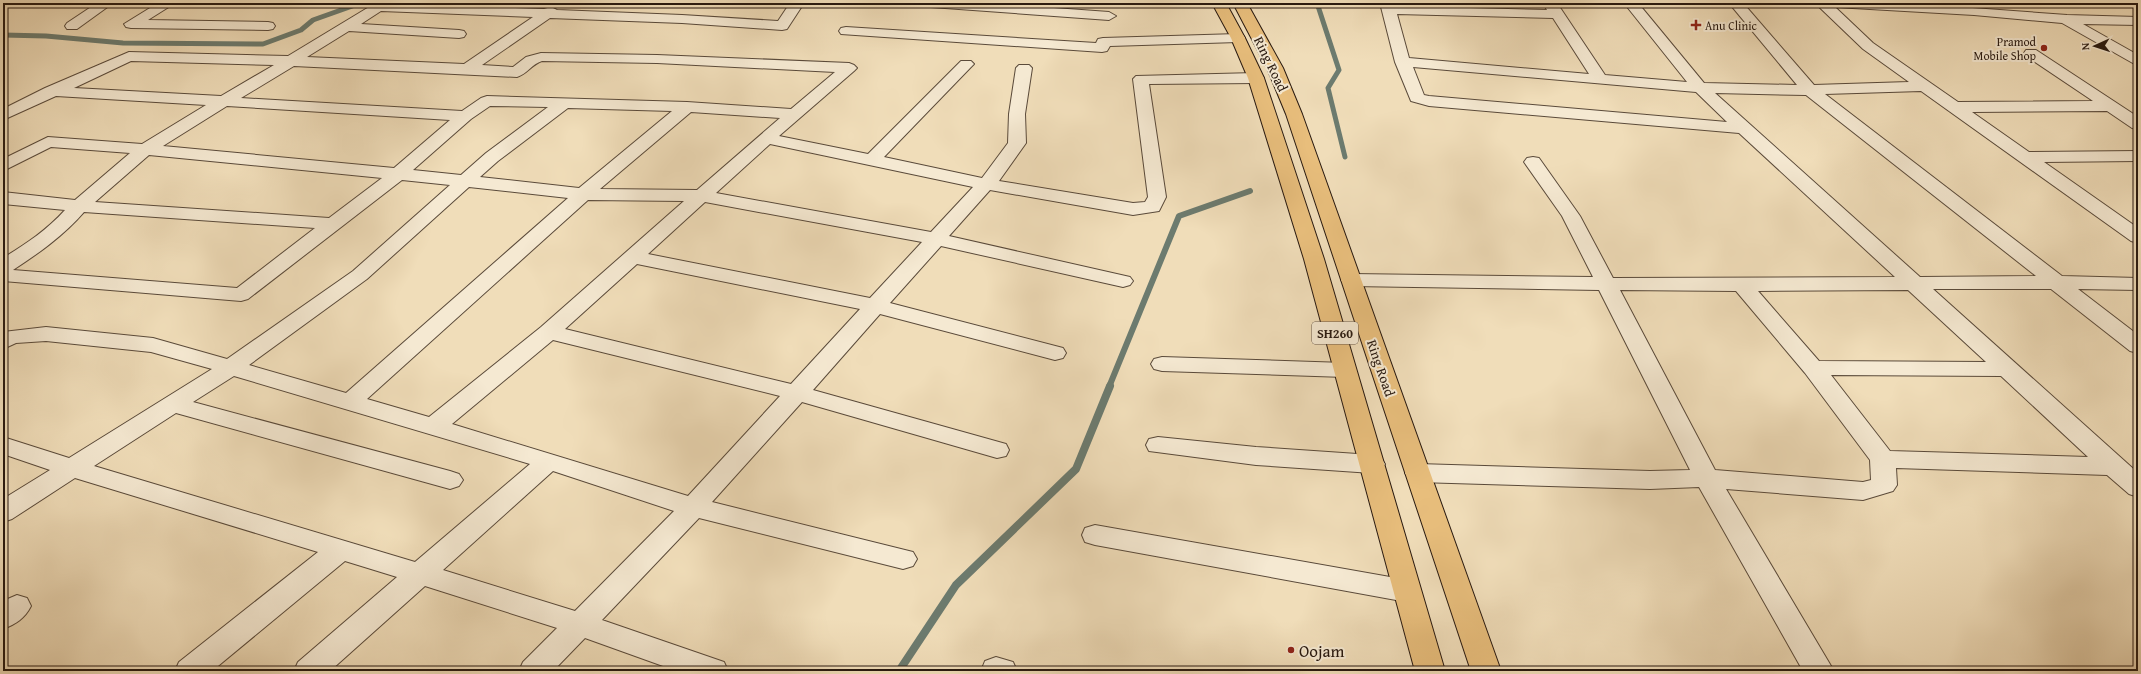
<svg xmlns="http://www.w3.org/2000/svg" width="2141" height="674" font-family="'Gentium Book Plus',serif">
<style>
.lines{fill:none;stroke-linecap:round;stroke-linejoin:round}
.stream-far2{stroke:#6c7b6f;stroke-width:5}
.stream-far1{stroke:#6c7b6f;stroke-width:6}
.stream{stroke:#6c7b6f;stroke-width:8}
.minor-casing{stroke:#5a4a3a;stroke-width:2}
.highway-casing{stroke:#281910;stroke-width:2}
.minor{fill:#f5e9d2;fill-rule:evenodd}
.highway{fill:#e8be7c;fill-rule:evenodd}
.poi-dot{fill:#8f2418;stroke:#f5e9d2;stroke-width:1.5}
.labels{text-anchor:middle;dominant-baseline:central;stroke-width:4;stroke-linejoin:round;paint-order:stroke}
.far-poi-label{font-size:12px;fill:#281910;stroke:#f5e9d2;text-anchor:start}
.shield{fill:#f5e9d2;stroke:#66574a;stroke-width:1}
.shield-label{font-size:13px;font-weight:bold;fill:#281910}
.street-label{font-size:14px;fill:#281910;stroke:#f5e9d2}
.near-poi-label{font-size:17px;fill:#281910;stroke:#f5e9d2;text-anchor:start}
</style>
<rect width="100%" height="100%" fill="#f0ddb9"/>
<filter id="stains"><feTurbulence type="fractalNoise" baseFrequency=".005" numOctaves="4"/><feColorMatrix values="0 0 0 0 .2 0 0 0 0 .09 0 0 0 0 .02 0 0 0 .5 -.17"/></filter>
<radialGradient id="worn" r=".72"><stop offset=".6" stop-color="#630" stop-opacity="0"/><stop offset="1" stop-color="#630" stop-opacity=".3"/></radialGradient>
<g class="lines">
<g class="stream-far2">
<polyline points="1317,3 1339,70 1328,88 1345,157"/>
<polyline points="3,35 46,36 123,43 263,44 301,30 313,20 358,4"/>
</g>
<polyline class="stream-far1" points="1109,387 1179,216 1250,191"/>
<polyline class="stream" points="899,671 956,585 1076,469 1110,386"/>
<g class="minor-casing">
<g id="minor">
<polygon points="97,3 113,3 77,29 67,29 65,26 67,23"/>
<polygon points="158,3 175,3 148,20 268,22 273,23 275,26 273,29 268,30 131,28 126,27 124,24"/>
<path d="M365 3 544 9 551 7 557 10 682 15 778 21 790 3H804L787 29 782 30 682 23 550 18 482 65 513 67 526 57 541 53 657 55 849 63 854 65 857 68 854 71 779 136 868 154 961 61H971L974 64 971 67 884 157 982 178 1008 143 1009 114 1016 68 1019 65H1029L1032 68 1025 114 1026 143 999 181 1133 203 1145 202 1148 197 1133 79 1136 76 1256 73 1261 75 1264 78 1261 81 1256 83 1149 84 1166 197 1159 211 1133 215 990 190 949 236 1130 277 1133 281 1130 285 1123 287 941 246 890 303 1063 348 1066 353 1063 358 1055 360 880 314 813 390 1006 444 1009 450 1006 456 997 458 802 402 712 502 913 552 917 559 913 566 903 569 699 518 602 620 724 662 728 671H677L585 638 553 671H519L523 662 557 628 425 586 330 671H294L298 662 397 577 345 561 212 671H175L179 662 318 552 75 478 12 519 3 522V499L50 470 3 454V437L69 458 212 369 151 352 46 341 16 343 3 349V332L46 327 153 338 227 359 353 271 450 185 402 180 248 299 241 301 3 281V258C26 244 47 230 65 210L3 204V192L75 200 130 153 51 147 3 171V159L48 137 142 144 206 105 56 96 3 120V109L45 88 129 52 288 56 369 7ZM381 11 533 17 464 64 307 57 349 31 459 38 464 37 466 34 464 31 459 30 361 24ZM131 61 274 65 221 96 74 88ZM542 61 657 63 835 72 791 109 687 102 487 96 481 98 462 111 241 98 294 66 517 77C527 74 532 64 542 61ZM227 106 450 120 394 168 163 146ZM490 106 548 107 486 153 461 175 413 170 471 119ZM568 108 672 111 579 188 480 177 498 161ZM691 112 780 118 697 190 600 189ZM770 144 973 187 931 232 716 193ZM149 155 382 178 329 218 95 202ZM469 187 568 198 346 393 249 365 367 279ZM588 200 684 201 541 327 429 417 367 399ZM705 202 922 242 870 298 648 254ZM84 212 315 228 237 288 13 270C39 253 63 236 84 212ZM637 264 860 309 791 384 565 329ZM553 340 780 396 688 496 452 424ZM234 376 530 464 415 562 94 466 176 413 450 489 459 486 463 480 459 474 450 471 193 402ZM553 471 674 511 575 611 443 570Z"/>
<polygon points="924,3 987,3 1109,12 1116,16 1109,20 931,7"/>
<path d="M1380 3H1394L1395 6 1547 10 1543 3H1557L1605 75 1687 82 1624 3H1638L1704 83 1797 85 1729 3H1743L1814 85 1909 82 1863 49 1815 3H1904L2067 15 2138 17V25L2083 24 2138 55V66L2062 23 1974 15 1835 7 1873 43 1958 102 2093 101 2026 56 2024 53 2026 50H2036L2138 117V129L2132 128 2107 111 1972 112 2029 152 2138 151V161L2044 162 2138 228V243L2131 241 1921 91 1825 94 2062 276 2138 278V290L2078 289 2138 335V353L2130 351 2051 289H1933L2138 473V497L2129 494 2107 475 1896 468 1897 485 1893 491 1863 500 1726 489 1834 671H1803L1699 487 1650 489 1418 482 1409 479 1405 473 1409 467 1418 464 1650 471 1690 470 1599 290 1351 286 1344 284 1341 280 1344 276 1351 274 1593 277 1562 216 1524 162 1527 158 1533 157 1539 158 1580 216 1613 278 1895 277 1739 133 1429 106 1411 101 1395 62ZM1397 14 1553 18 1589 74 1409 58ZM1413 67 1696 92 1727 122 1429 96 1424 95ZM1715 93 1806 95 2036 276 1920 277ZM1620 290 1736 291 1805 373 1870 460 1871 480 1863 482 1715 470ZM1908 290 1986 362 1819 361 1758 291ZM1831 375 2001 376 2088 457 1890 451Z"/>
<polygon points="846,27 1096,43 1098,39 1103,38 1238,34 1243,35 1245,38 1243,41 1238,42 1110,46 1107,51 1102,52 841,34 839,31 841,28"/>
<polygon points="1162,357 1345,363 1353,365 1356,370 1353,375 1345,377 1162,371 1154,369 1151,364 1154,359"/>
<polygon points="1158,437 1256,447 1372,455 1381,458 1385,464 1381,470 1372,473 1256,465 1149,451 1146,445 1149,439"/>
<polygon points="1095,525 1407,580 1417,583 1421,591 1417,599 1407,602 1095,545 1085,542 1082,535 1085,528"/>
<path d="M17 595 27 598 31 606C25 618 16 624 3 629V601Z"/>
<polygon points="996,657 1013,662 1017,671 981,671 985,661"/>
</g>
</g>
<g class="highway-casing">
<g id="highway">
<polygon points="1212,3 1226,3 1245,38 1264,78 1324,259 1445,671 1415,671 1304,259 1248,78 1231,38"/>
<polygon points="1233,3 1247,3 1283,68 1302,114 1501,671 1471,671 1286,114 1267,68"/>
</g>
</g>
<use href="#minor" class="minor"/>
<use href="#highway" class="highway"/>
</g>
<g class="poi-dot">
<path d="M1694 19h4v4h4v4h-4v4h-4v-4h-4v-4h4z"/>
<circle cx="2044" cy="48" r="4"/>
<circle cx="1291" cy="650" r="4"/>
</g>
<g class="labels">
<g class="far-poi-label">
<text x="1705" y="25">Anu Clinic</text>
<text x="2036" y="41" text-anchor="end">Pramod<tspan x="2036" dy="14">Mobile Shop</tspan></text>
</g>
<rect class="shield" x="1312" y="322" width="46" height="22" rx="3"/>
<g class="shield-label">
<text x="1335" y="333">SH260</text>
</g>
<g class="street-label">
<text transform="translate(1271 64) rotate(64)">Ring Road</text>
<text transform="translate(1381 368) rotate(71)">Ring Road</text>
</g>
<g class="near-poi-label">
<text x="1299" y="650">Oojam</text>
</g>
</g>
<rect width="2141" height="674" fill="none" stroke="#f0ddb9" stroke-width="16"/>
<rect x="4" y="4" width="2133" height="666" fill="none" stroke="#281910" stroke-width="2"/>
<rect x="8" y="8" width="2125" height="658" fill="none" stroke="#281910"/>
<g transform="translate(2095 46) rotate(267)" stroke="#f5e9d2" stroke-width="3" paint-order="stroke">
<path d="M0-3L7 15L0 10L-7 15Z" fill="#281910"/>
<text y="-6" font-size="11" font-weight="bold" text-anchor="middle" fill="#281910">N</text>
</g>
<rect width="100%" height="100%" filter="url(#stains)"/>
<rect width="100%" height="100%" fill="url(#worn)"/>
</svg>
